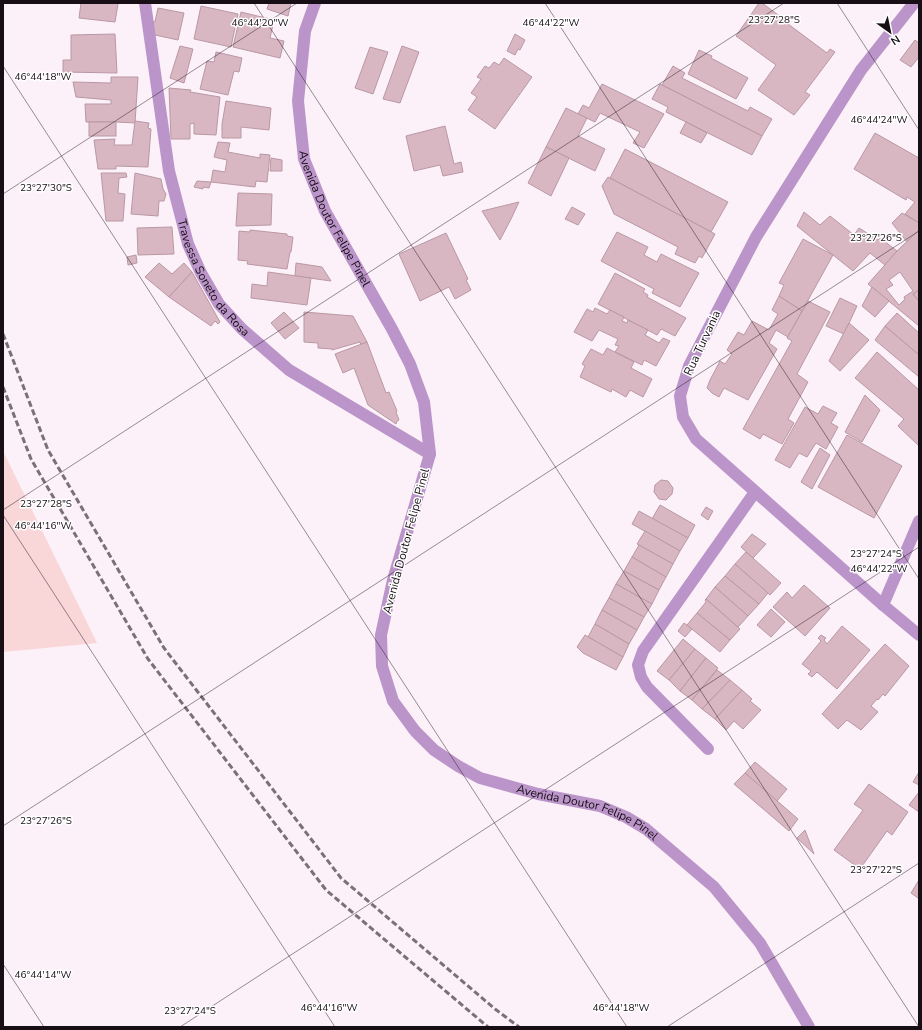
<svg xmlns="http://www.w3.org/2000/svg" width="922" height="1030" font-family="'Nunito Sans',sans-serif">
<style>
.green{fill:#f9d6d8}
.building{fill:#d9b7c2;stroke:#b998a3;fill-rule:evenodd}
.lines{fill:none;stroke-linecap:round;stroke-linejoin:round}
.street{stroke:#bb95c9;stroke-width:12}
.rail{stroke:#7b7078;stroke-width:3;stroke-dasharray:6 3;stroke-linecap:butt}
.ticks{fill:none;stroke:#180f16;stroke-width:1;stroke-opacity:0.45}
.labels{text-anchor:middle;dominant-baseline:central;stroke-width:3;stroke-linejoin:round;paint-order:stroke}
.street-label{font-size:12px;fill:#180f16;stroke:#fff}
.ticks-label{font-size:10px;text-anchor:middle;fill:#180f16;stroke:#fff;stroke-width:3;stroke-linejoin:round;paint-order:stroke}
</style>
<rect width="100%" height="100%" fill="#fcf0f9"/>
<polygon class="green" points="3,451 97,643 3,652"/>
<g class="building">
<polygon points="81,3 117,3 118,4 115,22 79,18"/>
<polygon points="269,3 291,3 288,16 267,9"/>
<polygon points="759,3 762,3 785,20 784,21 827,53 830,49 835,52 805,92 810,95 794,115 758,90 776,65 736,36"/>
<polygon points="201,6 238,14 231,47 194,39"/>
<polygon points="158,8 184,13 178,40 155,35 151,21 155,22"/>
<polygon points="241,12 274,20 270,38 284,41 280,58 233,47"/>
<polygon points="115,34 117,73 63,72 63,60 71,60 71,35"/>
<polygon points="515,34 525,40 520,50 518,49 515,55 507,51"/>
<polygon points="915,40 919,43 919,57 911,67 900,60"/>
<polygon points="180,46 193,49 184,83 170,78"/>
<polygon points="402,46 419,52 400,103 383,99"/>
<polygon points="370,47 388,52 373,94 355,88"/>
<polygon points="699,50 712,56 711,58 748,78 736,99 688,74"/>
<polygon points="216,52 242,58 239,72 234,71 228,95 200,89 207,61 214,62"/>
<polygon points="504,58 532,77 495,129 468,110 477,97 471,93 481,79 477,77 485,66 489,68 494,62 499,65"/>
<polygon points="673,66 685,73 682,78 748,111 750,107 772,119 762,136 662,85"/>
<polygon points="111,77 138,77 135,123 116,122 86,122 85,104 111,104 111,100 76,97 73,82 111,83"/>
<polygon points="602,84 664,114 644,148 633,143 640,132 600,113 595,122 578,114 583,105 589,108"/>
<polygon points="660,84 762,136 752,155 666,112 668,107 652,99"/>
<polygon points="169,88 191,90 190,92 220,97 216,135 194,134 194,123 190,124 190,139 171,139"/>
<polygon points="226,101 271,108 269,130 241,127 241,138 222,138 222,124"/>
<polygon points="566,108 587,118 578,136 605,149 595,171 546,147"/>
<polygon points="135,121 149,123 148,128 151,129 148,167 116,166 116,169 98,169 94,140 115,139 114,145 132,145"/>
<rect x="89" y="122" width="27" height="14"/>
<polygon points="686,122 707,133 701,143 680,133"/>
<polygon points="445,126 454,164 461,162 463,172 443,176 440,165 414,171 406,136"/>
<polygon points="875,133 919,158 919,223 905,214 915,202 907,197 906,200 854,169"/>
<polygon points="218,142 230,143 228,152 260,158 260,154 270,155 267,182 256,181 255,187 211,182 213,170 225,172 227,160 214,157"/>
<polygon points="546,147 569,158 551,196 528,183"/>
<polygon points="625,149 728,202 711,232 610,178"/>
<polygon points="271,158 282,160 282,171 270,171"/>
<polygon points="101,173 126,173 127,177 119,178 118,193 125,194 123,221 106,221"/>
<polygon points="135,173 161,179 163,189 166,194 164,201 159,201 158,216 131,214"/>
<polygon points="608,177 715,234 702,258 699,256 695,263 675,254 678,247 614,214 602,186"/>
<polygon points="197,181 211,182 209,188 203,187 203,189 194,187"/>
<polygon points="238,193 272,194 271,225 236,226"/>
<polygon points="519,202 511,219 500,240 482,211"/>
<polygon points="572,207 585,214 578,225 565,219"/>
<polygon points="804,212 820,225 830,216 854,235 859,228 878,240 880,238 897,251 885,265 870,253 853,271 797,226"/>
<polygon points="902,213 919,223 919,230 907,242 892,223"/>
<polygon points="172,227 174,254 138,255 137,228"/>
<polygon points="250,230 287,234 287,236 293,237 291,252 290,252 287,269 247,264 248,261 238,260 239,231 250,232"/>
<path d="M919 230V290L913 294 919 301V326L868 284 898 250ZM900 272 913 291 904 297 905 299 899 305 886 289 893 285 889 280Z"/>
<polygon points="617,232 648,247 644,255 657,262 661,254 699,273 680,307 652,293 654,289 601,261"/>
<polygon points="446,233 468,279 466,280 471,290 455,299 449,287 420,301 399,254"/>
<polygon points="803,239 833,255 802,311 779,296 784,285 779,283"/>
<polygon points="136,255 137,263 128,265 127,257"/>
<polygon points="159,263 172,274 184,263 192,272 169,297 145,277"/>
<polygon points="296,263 322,267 331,281 295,276"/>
<polygon points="192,272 220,322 218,324 215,321 211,326 169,297"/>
<polygon points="268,272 311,278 307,305 251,298 252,284 267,286"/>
<polygon points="615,273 645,289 643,292 648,295 647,297 686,318 675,336 661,329 657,335 598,304"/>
<polygon points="872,287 889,301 875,317 862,306"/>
<polygon points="919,290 919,301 913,294"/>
<polygon points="779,296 802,311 788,337 776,330 769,343 777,349 748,400 724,388 719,397 712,393 707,388 710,380 720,361 725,364 732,354 727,350 738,332 744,335 752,321 769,330 778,314 772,310"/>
<polygon points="840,298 857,306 844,334 826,326"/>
<polygon points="808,301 830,312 797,374 808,382 788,419 794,423 782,444 763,434 760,439 743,429 792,341 787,338"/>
<polygon points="595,308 607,314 610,310 624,317 622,321 627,323 628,320 648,330 645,335 659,343 663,338 670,341 656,366 644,360 642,365 615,352 619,346 615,345 618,339 599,330 592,341 574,332 587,309 593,312"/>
<polygon points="284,312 299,328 285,339 271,323"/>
<polygon points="304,312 353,316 367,342 361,345 360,342 332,350 332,349 318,348 318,343 304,342"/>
<polygon points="897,313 919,333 919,355 885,326"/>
<polygon points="849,323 869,340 840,371 829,361"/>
<polygon points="885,326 919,355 919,377 875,340"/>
<polygon points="367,342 386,393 389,392 397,411 396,412 399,420 397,421 396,424 368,405 354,368 343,373 335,354"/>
<polygon points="607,348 634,362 631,368 652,379 643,397 630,390 626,397 612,389 611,392 580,377 585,366 582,364 591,349 603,355"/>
<polygon points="877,352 919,390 919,446 898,426 904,419 855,378"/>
<polygon points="865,395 880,410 862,442 845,432"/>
<polygon points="823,406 837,413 831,423 838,427 826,449 816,443 807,457 799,453 790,468 775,460 805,407 818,414"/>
<polygon points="847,435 902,466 874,518 818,487"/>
<polygon points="820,448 830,455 812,489 801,482"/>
<polygon points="661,480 668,481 673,488 672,494 666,500 659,499 654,492 655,485"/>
<polygon points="660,505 695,525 688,538 652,519"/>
<polygon points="706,507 713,511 708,520 701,515"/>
<polygon points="639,511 688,538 680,551 632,524"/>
<polygon points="645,531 680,551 673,564 637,544"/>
<polygon points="752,534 766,544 753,558 741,547"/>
<polygon points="639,545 673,564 666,577 632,557"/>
<polygon points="746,552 781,583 770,595 735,564"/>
<polygon points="632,557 666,577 659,590 624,571"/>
<polygon points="735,564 768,593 759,604 725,576"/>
<polygon points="624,571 659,590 652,604 616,584"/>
<polygon points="725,576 759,604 748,616 715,587"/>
<polygon points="616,584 652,604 644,617 609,598"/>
<polygon points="804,585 830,608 805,636 773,607 787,592 792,598"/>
<polygon points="715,587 748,616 738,627 706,599"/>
<polygon points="609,598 644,617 637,630 602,610"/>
<polygon points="706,599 740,629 730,640 697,613 706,602 705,600"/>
<polygon points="771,609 785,622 771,637 757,625"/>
<polygon points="602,610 637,630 629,644 595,624"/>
<polygon points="697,613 730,640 720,652 687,625"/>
<polygon points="684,623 692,629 685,637 678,631"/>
<polygon points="595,624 629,644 623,657 588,637"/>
<polygon points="842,626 870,650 837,689 817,672 812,677 808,674 811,671 802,664 821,641 818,638 821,635 826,638 824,640 827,644"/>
<polygon points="585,635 623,657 616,670 583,653 577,647"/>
<polygon points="683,639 695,649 669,680 657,671"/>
<polygon points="885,644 909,666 885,696 883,694 878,700 877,699 871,706 878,712 861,730 847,720 838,729 822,714"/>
<polygon points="695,649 706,658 680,691 669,680"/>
<polygon points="706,658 718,668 692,700 680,691"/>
<polygon points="717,670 730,680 702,709 692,700"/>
<polygon points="730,680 742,690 715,719 702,709"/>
<polygon points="742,690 752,699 750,701 761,710 743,729 734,721 726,730 715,719"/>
<polygon points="755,762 787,789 777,801 745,773"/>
<polygon points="919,772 919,785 913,782"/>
<polygon points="745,773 798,819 789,831 734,784"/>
<polygon points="869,784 908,812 892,835 887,831 860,869 834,850 863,810 854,804"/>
<polygon points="919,792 919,812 909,805"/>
<polygon points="805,830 814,854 797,838"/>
<polygon points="919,880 919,896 918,898 911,893"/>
</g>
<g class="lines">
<g class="street">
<path id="s1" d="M145 3 169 171 188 244 201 273 219 304 242 329 289 370 430 454"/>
<path id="s2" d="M315 3 305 31 298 101 304 159 325 211 392 329 410 364 424 402 430 454 393 580 381 635 382 666 393 701 415 731 434 750 458 766 480 778 538 794 600 806 626 817 646 829 714 887 760 943 809 1027"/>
<polyline points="914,3 861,70 756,237 689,366 680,396 683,417 696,439 883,605 919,635"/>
<polyline points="883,605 919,521"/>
<polyline points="708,749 647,687 641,677 638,665 643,651 755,492"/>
</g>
<g class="rail">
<polyline points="3,334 48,450 164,648 341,878 495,1009 519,1027"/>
<polyline points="3,387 31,459 148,659 326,890 488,1027"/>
</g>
</g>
<path class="ticks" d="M254 3 919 1027M545 3 919 579M837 3 919 130M3 66 627 1027M3 194 297 3M3 510 784 3M3 515 335 1027M3 826 919 231M3 964 44 1027M180 1027 919 547M667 1027 919 863"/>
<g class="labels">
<g class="street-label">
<text stroke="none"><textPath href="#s2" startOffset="225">Avenida Doutor Felipe Pinel</textPath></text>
<text stroke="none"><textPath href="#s1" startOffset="287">Travessa Soneto da Rosa</textPath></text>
<text transform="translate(702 343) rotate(-65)">Rua Turvania</text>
<text transform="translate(406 541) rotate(-75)">Avenida Doutor Felipe Pinel</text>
<text stroke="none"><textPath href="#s2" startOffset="969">Avenida Doutor Felipe Pinel</textPath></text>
</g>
</g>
<g class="ticks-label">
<text x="774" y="23">23°27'28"S</text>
<text x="260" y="26">46°44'20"W</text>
<text x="551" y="26">46°44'22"W</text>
<text x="43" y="80">46°44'18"W</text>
<text x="879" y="123">46°44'24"W</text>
<text x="46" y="191">23°27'30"S</text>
<text x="876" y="241">23°27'26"S</text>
<text x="46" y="507">23°27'28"S</text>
<text x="43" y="529">46°44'16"W</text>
<text x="876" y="557">23°27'24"S</text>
<text x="879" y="572">46°44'22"W</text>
<text x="46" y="824">23°27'26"S</text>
<text x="876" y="873">23°27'22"S</text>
<text x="43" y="978">46°44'14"W</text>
<text x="329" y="1011">46°44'16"W</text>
<text x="621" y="1011">46°44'18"W</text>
<text x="190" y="1014">23°27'24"S</text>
</g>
<rect width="922" height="1030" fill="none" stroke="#180f16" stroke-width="8"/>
<g transform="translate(890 32) rotate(147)" stroke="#ffffff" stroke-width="3" paint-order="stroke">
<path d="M0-3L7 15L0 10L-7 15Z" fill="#180f16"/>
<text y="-6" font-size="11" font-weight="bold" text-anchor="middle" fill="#180f16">N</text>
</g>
</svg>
